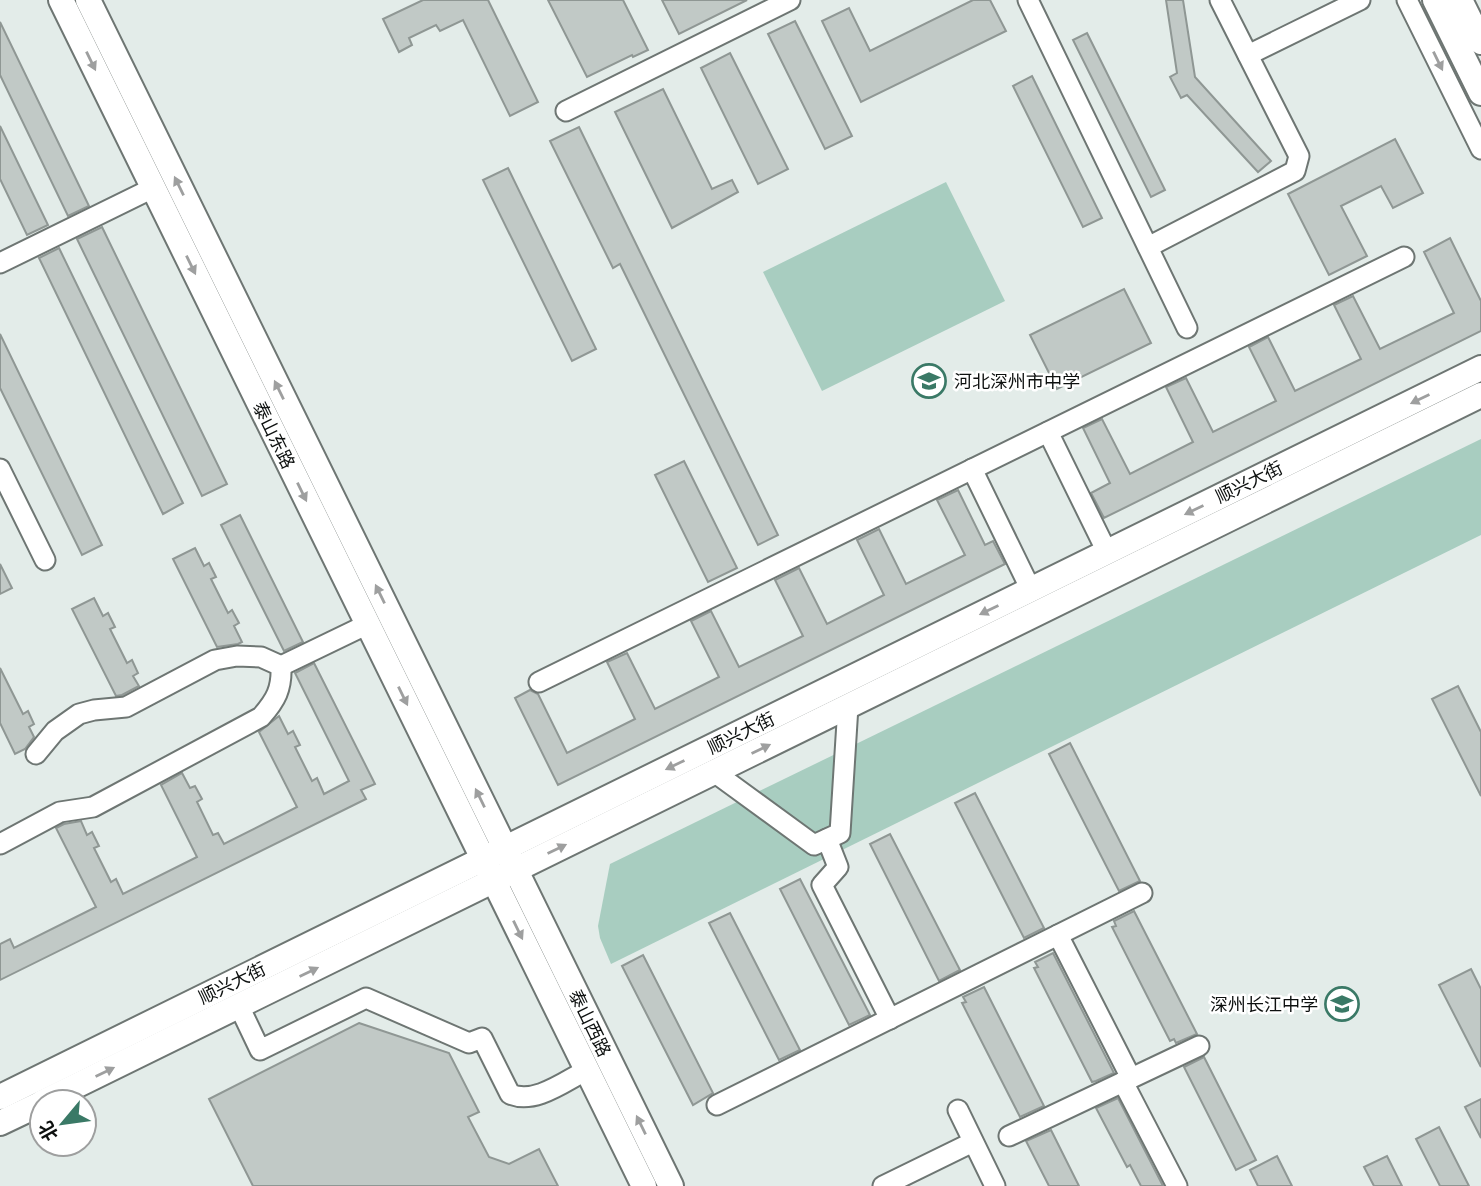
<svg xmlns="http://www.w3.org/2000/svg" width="1481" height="1186" font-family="Inter,'Noto Sans SC',sans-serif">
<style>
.green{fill:#a8cdc0}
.building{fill:#c1c9c6;stroke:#8f9794;stroke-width:2}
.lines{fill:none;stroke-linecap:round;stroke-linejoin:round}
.minor-casing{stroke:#6e7673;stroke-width:23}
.major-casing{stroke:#6e7673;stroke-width:28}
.minor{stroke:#fff;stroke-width:19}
.major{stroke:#fff;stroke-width:24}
.oneway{fill:#9e9f9f}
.labels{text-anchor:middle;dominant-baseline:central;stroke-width:5;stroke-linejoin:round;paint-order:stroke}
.poi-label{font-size:18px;fill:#0d100f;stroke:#fff;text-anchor:start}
.street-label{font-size:18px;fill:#0d100f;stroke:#fff}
</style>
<rect width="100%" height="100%" fill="#e3ece9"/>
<g class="green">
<polygon points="946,182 1005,301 822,391 763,272"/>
<polygon points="1481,439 1481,535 611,964 600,938 598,926 610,864"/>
</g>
<g class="building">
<polygon points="423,0 488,0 538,102 510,116 463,20 440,31 436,25 409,38 412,45 399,52 383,19"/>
<polygon points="548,0 623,0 648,50 633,57 632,55 587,77"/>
<polygon points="662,0 747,0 679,34"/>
<polygon points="973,0 990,0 1006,31 861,102 822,21 849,8 870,51"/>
<polygon points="1166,0 1183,0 1195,77 1271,161 1258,172 1187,95 1181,98 1170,77 1177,73"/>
<polygon points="795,21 852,136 825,149 768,34"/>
<polygon points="0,22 89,206 68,216 0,75"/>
<polygon points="1087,33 1165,190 1151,197 1073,40"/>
<polygon points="730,53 788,169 758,184 701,68"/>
<polygon points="1032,76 1102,218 1083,227 1013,86"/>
<polygon points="663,89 712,189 732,180 738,192 672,228 615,112"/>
<polygon points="0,126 48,225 27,235 0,179"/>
<polygon points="579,127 778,535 758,545 620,264 613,268 550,141"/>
<polygon points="1395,139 1423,193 1393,208 1381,186 1341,206 1367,256 1329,275 1288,194"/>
<polygon points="508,168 596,349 572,361 483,180"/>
<polygon points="102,227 227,484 202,496 77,239"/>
<polygon points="1450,238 1481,301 1481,331 1104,518 1091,493 1110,483 1083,428 1102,419 1130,474 1193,442 1166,387 1186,378 1213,432 1276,401 1249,347 1268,337 1295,391 1361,359 1334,305 1353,296 1380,349 1454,313 1424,252"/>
<polygon points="59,248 183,503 163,514 39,258"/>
<polygon points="1124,289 1151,343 1057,389 1030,335"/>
<polygon points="0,334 102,545 82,555 0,388"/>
<polygon points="684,461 737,568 708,582 655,475"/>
<polygon points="958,490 985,545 993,541 1005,564 558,785 515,698 530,690 538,694 567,753 635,719 607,662 627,653 655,709 719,677 691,621 711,611 739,667 803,636 775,580 799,568 827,624 884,595 857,540 879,529 906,584 965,555 937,500"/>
<polygon points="240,515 303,642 284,651 221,525"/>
<polygon points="195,548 204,566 209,563 216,577 211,579 228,613 232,610 239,623 234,626 242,642 238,644 217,647 173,559"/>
<polygon points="0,564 12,588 0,594"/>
<polygon points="94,598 103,616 108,613 115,627 110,629 127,663 132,660 138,673 133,676 139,686 122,695 116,696 72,609"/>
<polygon points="314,663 375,784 361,790 366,799 0,980 0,944 10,939 14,948 96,907 56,828 64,824 81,821 87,835 92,832 99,846 94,848 111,882 116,879 123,894 197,857 161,785 182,773 190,788 195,786 202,799 197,802 213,835 218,833 224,844 297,807 259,732 279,716 288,734 293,731 300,745 295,747 312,781 317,778 324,794 349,781 295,673"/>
<polygon points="0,668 23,714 28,711 34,724 29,727 34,737 25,749 15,754 0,723"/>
<polygon points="1458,686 1481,732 1481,796 1432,699"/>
<polygon points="1070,743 1140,881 1119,891 1049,754"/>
<polygon points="975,793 1044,928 1024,938 955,803"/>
<polygon points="890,834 960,970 939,981 870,844"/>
<polygon points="800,879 870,1015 849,1025 780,889"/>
<polygon points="1134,911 1197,1034 1176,1043 1174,1039 1170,1041 1112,927 1116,926 1114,921"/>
<polygon points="730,913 800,1050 779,1060 709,923"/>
<polygon points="1053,953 1114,1073 1096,1081 1092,1082 1034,968 1038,967 1035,962"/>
<polygon points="643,955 713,1093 693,1105 622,966"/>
<polygon points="1471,969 1481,989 1481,1067 1439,985"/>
<polygon points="984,987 1044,1106 1020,1117 962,1003 966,1002 963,997"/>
<polygon points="359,1023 449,1053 479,1112 468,1117 489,1157 509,1164 539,1149 558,1186 253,1186 209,1099"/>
<polygon points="1204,1057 1256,1160 1236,1170 1184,1067"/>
<polygon points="1118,1098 1163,1186 1141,1186 1130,1165 1127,1167 1096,1108"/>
<polygon points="1481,1099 1481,1138 1465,1107"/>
<polygon points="1439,1127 1469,1186 1440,1186 1416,1139"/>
<polygon points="1051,1130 1079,1186 1049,1186 1026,1141"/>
<polygon points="1277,1156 1292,1186 1258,1186 1250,1170"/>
<polygon points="1387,1156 1402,1186 1374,1186 1364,1167"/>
</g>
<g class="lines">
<g class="minor-casing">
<g id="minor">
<polyline points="1028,0 1187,328"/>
<polyline points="1407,0 1481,149"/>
<polyline points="1248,55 1360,0"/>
<polyline points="566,111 790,0"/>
<polyline points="1148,247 1295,171 1299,156 1220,0"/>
<polyline points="0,263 153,188"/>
<polyline points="1048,432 1107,552"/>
<polyline points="0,469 45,560"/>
<polyline points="972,469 1031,590"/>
<polyline points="281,666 368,624"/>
<polyline points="539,682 1404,257"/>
<polyline points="714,772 814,845 840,833 848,706"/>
<polyline points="827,839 838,867 822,885 890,1019"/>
<path d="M0 844 60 812 93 807 261 717C276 700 282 689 281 666L261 657 237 656 215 660 126 707 94 710 79 714 55 731 36 754"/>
<polyline points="1058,935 1131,1078"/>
<path d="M239 1006 260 1050 366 998 469 1043 482 1038 510 1094C535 1105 565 1081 587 1070"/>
<polyline points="1123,1082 1177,1186"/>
<polyline points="717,1105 1142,893"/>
<polyline points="958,1110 995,1186"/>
<polyline points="1009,1136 1199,1046"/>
<polyline points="883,1186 973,1142"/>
</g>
</g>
<g class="major-casing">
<g id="major">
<polyline points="61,0 644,1186"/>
<polyline points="88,0 671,1186"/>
<polyline points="1435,0 1481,93"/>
<polyline points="1460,0 1481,42"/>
<polyline points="0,1097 1481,368"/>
<polyline points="43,1102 1481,395"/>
<polyline points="0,1123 42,1103"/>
</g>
</g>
<use href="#minor" class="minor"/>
<use href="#major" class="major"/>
</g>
<defs><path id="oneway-solid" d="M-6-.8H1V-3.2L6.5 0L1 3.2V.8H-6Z" transform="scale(1.75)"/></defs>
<g class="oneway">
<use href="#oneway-solid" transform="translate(91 61) rotate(64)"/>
<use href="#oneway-solid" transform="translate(1438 61) rotate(64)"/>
<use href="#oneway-solid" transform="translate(179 186) rotate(-116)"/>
<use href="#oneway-solid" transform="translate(191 265) rotate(64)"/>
<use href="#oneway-solid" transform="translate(279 390) rotate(-116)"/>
<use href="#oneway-solid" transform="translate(1420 399) rotate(154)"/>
<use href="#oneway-solid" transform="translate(302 492) rotate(64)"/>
<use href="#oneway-solid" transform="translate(1194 510) rotate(154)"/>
<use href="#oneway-solid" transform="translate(380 594) rotate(-116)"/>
<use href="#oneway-solid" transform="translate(989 610) rotate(154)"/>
<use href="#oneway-solid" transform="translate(403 696) rotate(64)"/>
<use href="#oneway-solid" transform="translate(761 749) rotate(-26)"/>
<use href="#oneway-solid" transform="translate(675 765) rotate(154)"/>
<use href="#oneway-solid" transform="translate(480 798) rotate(-116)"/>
<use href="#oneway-solid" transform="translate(557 849) rotate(-26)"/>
<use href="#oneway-solid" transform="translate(518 930) rotate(64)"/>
<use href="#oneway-solid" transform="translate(309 972) rotate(-26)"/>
<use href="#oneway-solid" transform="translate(105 1072) rotate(-26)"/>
<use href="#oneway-solid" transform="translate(641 1125) rotate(-116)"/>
</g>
<defs>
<g id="school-ring" transform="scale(1.75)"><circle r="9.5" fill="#fff" stroke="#3a7966" stroke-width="1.5"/><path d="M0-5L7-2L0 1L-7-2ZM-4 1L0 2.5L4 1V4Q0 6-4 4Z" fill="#3a7966"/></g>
</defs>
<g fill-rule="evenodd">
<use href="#school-ring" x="929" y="381"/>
<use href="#school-ring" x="1342" y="1004"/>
</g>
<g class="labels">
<g class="poi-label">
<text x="954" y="381">河北深州市中学</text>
<text x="1318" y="1004" text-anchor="end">深州长江中学</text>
</g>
<g class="street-label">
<text transform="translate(274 435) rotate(64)">泰山东路</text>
<text transform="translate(1249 482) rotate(-26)">顺兴大街</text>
<text transform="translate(741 733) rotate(-26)">顺兴大街</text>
<text transform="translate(232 983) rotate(-26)">顺兴大街</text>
<text transform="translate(590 1023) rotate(64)">泰山西路</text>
</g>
</g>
<g transform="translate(63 1123) rotate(241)"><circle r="33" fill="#ffffff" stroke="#9e9f9f" stroke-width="2"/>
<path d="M0-5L12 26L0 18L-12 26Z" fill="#3a7966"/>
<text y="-10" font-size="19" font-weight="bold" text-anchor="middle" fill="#0d100f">北</text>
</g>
</svg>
